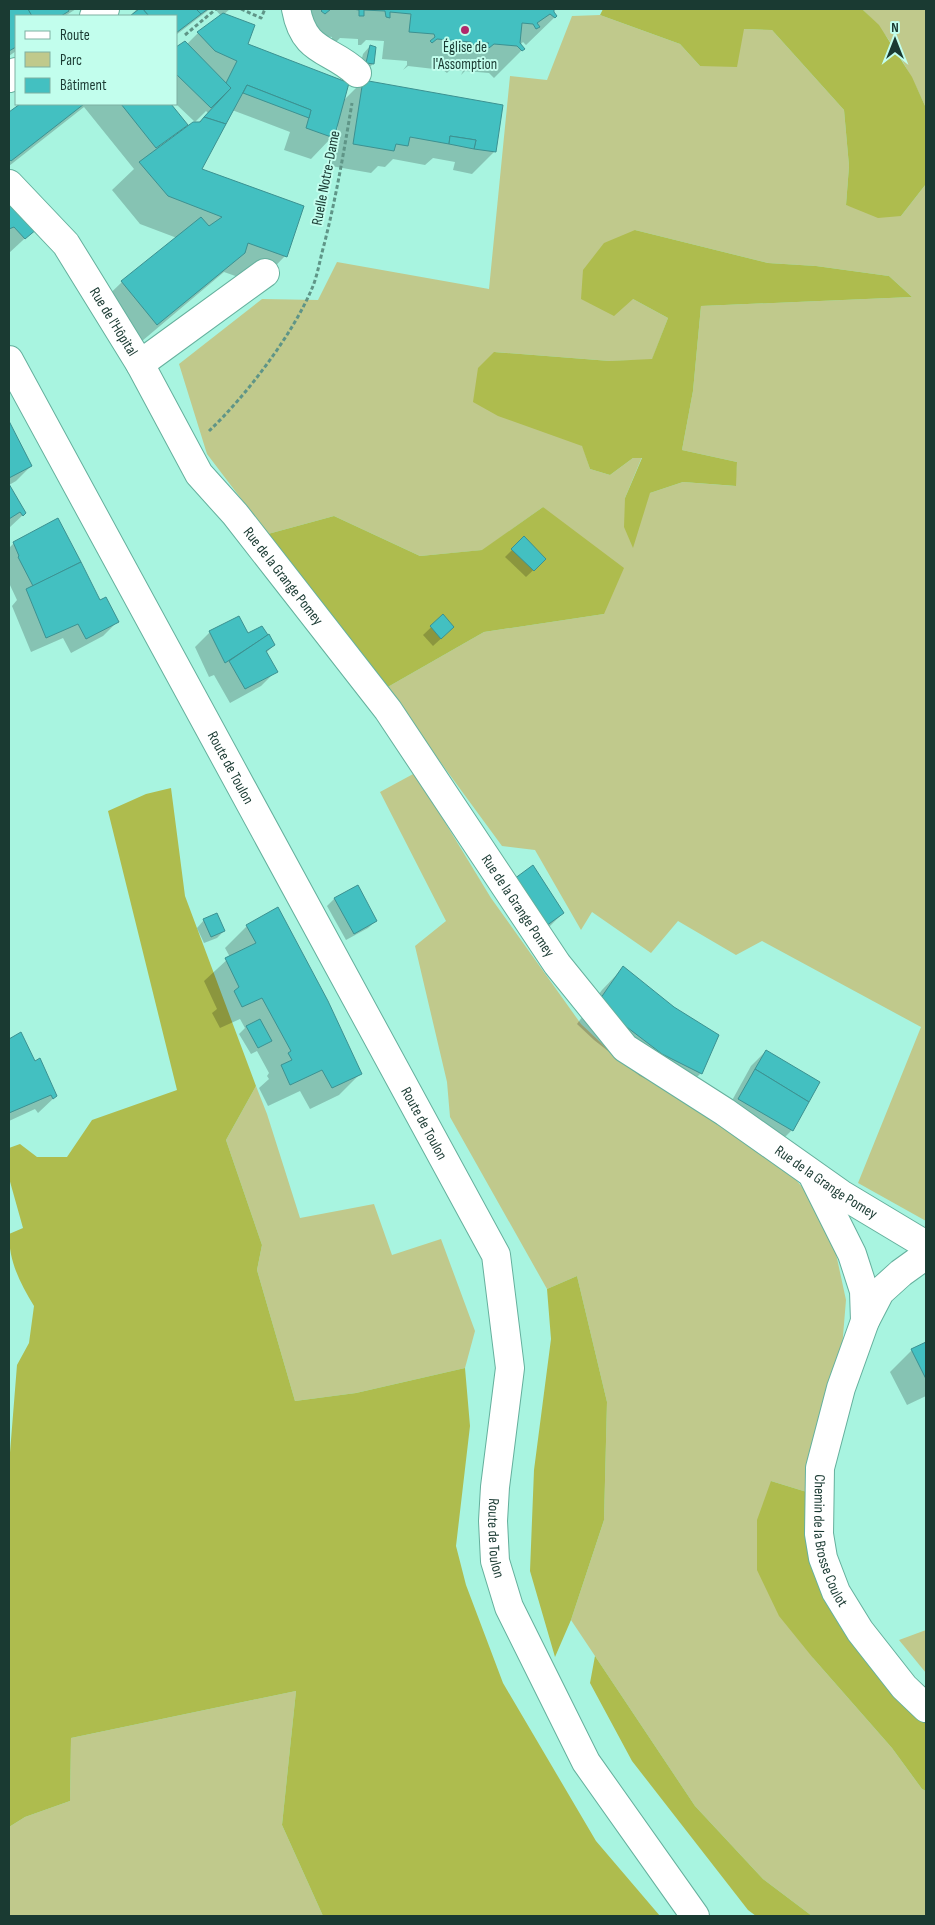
<svg xmlns="http://www.w3.org/2000/svg" width="935" height="1925" font-family="'Sofia Sans Condensed',sans-serif">
<style>
.green{fill:#c0c98c;fill-rule:evenodd}
.forest{fill:#aebc4e}
.shadow{fill:#0003;fill-rule:evenodd}
.building{fill:#43c0c1;stroke:#3c9191}
.lines{fill:none;stroke-linecap:round;stroke-linejoin:round}
.minor-casing{stroke:#65b09d;stroke-width:30}
.major-casing{stroke:#65b09d;stroke-width:30}
.path{stroke:#5f9587;stroke-width:3;stroke-dasharray:4 2.5;stroke-linecap:butt}
.minor{stroke:#fff;stroke-width:28}
.major{stroke:#fff;stroke-width:28}
.poi-dot{fill:#b0286b;stroke:#c2feed;stroke-width:2}
.labels{text-anchor:middle;dominant-baseline:central;stroke-width:4;stroke-linejoin:round;paint-order:stroke}
.poi-label{font-size:15px;fill:#1a3a32;stroke:#c2feed}
.street-label{font-size:15px;fill:#1a3a32;stroke:#c2feed}
</style>
<rect width="100%" height="100%" fill="#a8f4e0"/>
<g class="green">
<path d="M862 9H926V108C910 72 891 36 862 9Z"/>
<path d="M600 15 680 44 700 66 743 29 772 30 844 110 849 166 846 205 901 216 926 184V1221L858 1183 921 1027 762 941 736 955 678 921 651 953 592 912 581 930 535 850 502 846 386 688 484 632 604 614 543 507 483 550 420 556 334 516 268 534 207 454 179 364 262 299 318 300 337 262 489 289 510 76 547 80 572 16ZM635 230 768 263 816 266 889 276 912 297 701 306 693 391 682 450 737 462 735 486 683 482 650 493 625 498 642 457 633 458 610 475 590 469 583 447 495 352 610 361 652 360 668 318 633 299Z"/>
<polygon points="415,773 491,898 581,1024 617,1058 777,1158 817,1204 835,1249 846,1300 842,1348 810,1493 771,1481 813,1658 892,1748 922,1789 926,1791 926,1916 812,1916 763,1879 695,1806 571,1620 604,1520 607,1402 577,1276 547,1289 450,1117 447,1082 415,946 446,921 380,792"/>
<polygon points="256,1086 267,1114 300,1218 374,1204 392,1255 441,1239 475,1331 465,1368 356,1393 295,1401 257,1270 262,1245 226,1140"/>
<polygon points="926,1630 926,1673 899,1640"/>
<polygon points="296,1691 282,1825 323,1916 9,1916 9,1827 25,1817 70,1801 71,1738"/>
</g>
<g class="forest">
<polygon points="603,9 862,9 879,25 912,77 926,108 926,184 901,216 878,218 846,205 849,166 844,110 772,30 744,29 737,67 700,66 680,44 600,15"/>
<polygon points="635,230 768,263 816,266 889,276 912,297 701,306 693,391 682,450 737,462 736,486 683,482 650,493 633,548 624,527 625,498 642,458 633,458 610,475 590,469 582,446 498,416 473,402 478,368 494,352 610,361 652,359 668,318 633,299 614,316 581,299 583,270 604,243"/>
<polygon points="543,507 624,568 604,614 484,632 386,688 268,534 334,516 420,556 482,550"/>
<path d="M171 788 185 896 256 1086 226 1140 262 1245 257 1270 295 1401 356 1393 465 1368 470 1426 456 1546 466 1585 503 1683 596 1841 660 1916H323L282 1825 296 1691 71 1738 70 1801 25 1817 9 1827V1465L17 1365 29 1343 34 1306C20 1283 9 1262 9 1234L23 1228 9 1178V1148L20 1144 37 1157H67L92 1120 177 1090 108 811 146 794Z"/>
<polygon points="577,1276 607,1402 604,1520 571,1620 555,1657 530,1571 534,1470 551,1339 547,1289"/>
<polygon points="771,1481 810,1493 808,1544 926,1719 926,1791 922,1789 892,1748 813,1658 779,1616 757,1570 757,1520"/>
<polygon points="595,1656 695,1806 763,1879 812,1916 756,1916 748,1910 632,1761 590,1683"/>
</g>
<g class="shadow">
<polygon points="9,9 76,9 65,16 16,16 16,51 9,56"/>
<polygon points="137,9 210,9 176,35 176,16 130,16"/>
<path d="M215 9H230L223 15 246 45 343 101 363 81 501 106 494 152 472 174 453 170 455 162 433 158 425 165 393 159 385 167 378 166 371 173 331 166 338 125H336L332 137 311 159 284 150 290 132 232 110 200 169 285 256 258 284 224 272 129 352 94 309 122 282 177 238 140 224 112 190 134 169 84 107 9 166V114L22 104H169L187 125 182 130 183 131 195 122 176 104V49L187 44 198 33 221 16ZM206 111 208 113 198 123H194Z"/>
<polygon points="303,9 553,9 553,12 556,16 526,45 523,42 520,45 523,49 494,78 489,73 465,71 461,75 463,71 451,69 447,73 443,70 408,66 403,70 407,65 407,61 382,59 384,41 366,40 361,45 358,45 358,39 340,38 335,43 332,43 332,37 304,34"/>
<polygon points="370,46 375,47 373,64 365,71 359,70 363,54"/>
<polygon points="9,201 35,229 9,253"/>
<polygon points="9,423 31,466 16,481 9,485"/>
<polygon points="9,486 25,513 9,528"/>
<polygon points="524,538 545,559 526,577 505,557"/>
<polygon points="14,543 100,602 118,621 103,636 71,653 63,638 31,652 12,606 17,600 9,583 9,548"/>
<polygon points="443,616 445,635 433,646 423,635"/>
<polygon points="210,632 248,635 274,645 266,653 276,671 261,686 230,703 214,675 209,677 195,647"/>
<polygon points="357,886 376,921 368,928 346,940 327,906 334,899"/>
<polygon points="499,895 563,913 548,928"/>
<polygon points="204,920 224,931 217,938 204,943 197,928"/>
<polygon points="247,926 361,1073 339,1095 310,1109 300,1091 268,1106 259,1088 269,1079 267,1076 269,1073 257,1051 251,1054 239,1034 245,1028 240,1019 220,1028 212,1013 217,1009 204,981 230,957 225,948"/>
<polygon points="623,968 701,1073 679,1095 640,1076 594,1040 577,1024 602,990"/>
<polygon points="21,1034 34,1062 56,1096 38,1113 35,1109 9,1121 9,1040"/>
<polygon points="766,1051 792,1130 777,1145 724,1115 751,1066"/>
<polygon points="926,1343 926,1397 926,1396 907,1405 890,1372 912,1350"/>
</g>
<g class="building">
<polygon points="9,9 28,9 32,16 16,16 16,47 9,51"/>
<polygon points="28,9 68,9 69,11 61,16 32,16"/>
<polygon points="139,9 143,9 149,16 130,16"/>
<polygon points="143,9 196,9 201,14 176,33 176,16 149,16"/>
<polygon points="196,9 208,9 201,14"/>
<polygon points="323,9 331,9 325,14 321,11"/>
<polygon points="352,9 554,9 554,12 557,16 555,18 550,14 537,23 540,27 536,29 533,24 522,23 520,43 525,49 522,51 517,46 494,44 489,48 487,45 489,43 477,42 479,44 476,47 471,42 437,39 432,43 430,41 435,37 434,34 409,32 411,14 390,12 390,18 386,17 385,11 364,10 364,16 359,16 359,10"/>
<polygon points="223,13 255,25 248,44 349,83 334,138 306,128 311,110 247,85 226,124 204,117 231,88 226,83 237,61 215,51 197,32"/>
<polygon points="185,41 231,88 211,108 176,74 176,47"/>
<polygon points="370,45 376,47 374,64 366,63"/>
<polygon points="363,80 503,105 496,152 474,149 476,140 450,136 449,144 410,137 408,146 396,144 394,151 353,144"/>
<polygon points="247,85 311,110 309,118 243,93"/>
<polygon points="20,104 84,104 11,161 9,159 9,112"/>
<polygon points="121,104 171,104 188,125 156,148"/>
<polygon points="204,117 226,124 202,169 304,206 287,257 248,243 245,253 157,325 121,281 201,217 209,226 222,217 168,196 139,162 193,122 200,122"/>
<polygon points="450,136 476,140 474,149 449,144"/>
<polygon points="9,199 37,229 25,239 14,227 9,229"/>
<polygon points="9,421 32,466 9,478"/>
<polygon points="9,484 26,513 23,516 20,512 9,519"/>
<polygon points="58,518 81,562 33,586 18,557 19,556 13,542"/>
<polygon points="524,536 546,559 534,571 511,549"/>
<polygon points="81,562 100,600 106,597 119,622 86,639 78,624 46,638 26,589"/>
<polygon points="443,614 454,627 441,639 430,626"/>
<polygon points="239,616 248,633 262,626 268,635 225,663 209,631"/>
<polygon points="269,634 275,645 266,651 278,672 245,689 229,661"/>
<polygon points="533,865 564,913 546,926 514,879"/>
<polygon points="358,885 377,921 354,934 334,898"/>
<polygon points="278,907 328,1001 362,1074 332,1088 322,1070 290,1085 281,1065 292,1060 288,1053 291,1051 262,998 242,1007 234,991 239,987 225,958 256,943 246,925"/>
<polygon points="217,913 225,931 211,937 203,919"/>
<polygon points="623,966 674,1007 719,1035 702,1074 662,1054 615,1018 598,1002"/>
<polygon points="260,1019 272,1041 258,1048 246,1026"/>
<polygon points="21,1032 35,1061 40,1058 57,1096 53,1099 51,1095 9,1113 9,1039"/>
<polygon points="766,1050 820,1082 809,1102 755,1069"/>
<polygon points="755,1069 809,1102 793,1131 738,1099"/>
<polygon points="926,1342 926,1379 911,1349"/>
</g>
<g class="lines">
<g class="minor-casing">
<g id="minor">
<path d="M296 9C304 54 331 48 357 73"/>
<path id="s1" d="M9 184 66 244 140 364 199 474 235 514 388 710 557 964 625 1048 725 1112 841 1194 926 1245"/>
<polyline points="140,364 265,273"/>
<polyline points="814,1178 852,1254 864,1291 865,1321"/>
<path id="s2" d="M926 1255 901 1273 880 1292 865 1321 841 1388 820 1468 819 1534 823 1558 836 1592 860 1631 904 1687 926 1708"/>
</g>
</g>
<g class="major-casing">
<g id="major">
<polyline points="94,16 105,9"/>
<polyline points="9,78 16,72"/>
<path id="s3" d="M9 360 496 1255 510 1368 495 1487 493 1521 495 1561 509 1607 586 1762 695 1916"/>
</g>
</g>
<g class="path">
<polyline points="241,9 261,18 265,9"/>
<polyline points="185,35 216,9"/>
<path d="M209 431C246 396 294 333 313 286 318 273 320 259 324 245 336 198 344 151 352 103"/>
</g>
<use href="#minor" class="minor"/>
<use href="#major" class="major"/>
</g>
<circle class="poi-dot" cx="465" cy="30" r="5"/>
<g class="labels">
<g class="poi-label">
<text x="465" y="47">Église de<tspan x="465" dy="17">l'Assomption</tspan></text>
</g>
<g class="street-label">
<text transform="translate(326 178) rotate(-79)">Ruelle Notre-Dame</text>
<text stroke="none"><textPath href="#s1" startOffset="174">Rue de l'Hôpital</textPath></text>
<text stroke="none"><textPath href="#s1" startOffset="481">Rue de la Grange Pomey</textPath></text>
<text stroke="none"><textPath href="#s3" startOffset="464">Route de Toulon</textPath></text>
<text stroke="none"><textPath href="#s1" startOffset="886">Rue de la Grange Pomey</textPath></text>
<text stroke="none"><textPath href="#s3" startOffset="869">Route de Toulon</textPath></text>
<text stroke="none"><textPath href="#s1" startOffset="1306">Rue de la Grange Pomey</textPath></text>
<text stroke="none"><textPath href="#s3" startOffset="1304">Route de Toulon</textPath></text>
<text stroke="none"><textPath href="#s2" startOffset="320">Chemin de la Brosse Coulot</textPath></text>
</g>
</g>
<rect width="935" height="1925" fill="none" stroke="#1a3a32" stroke-width="20"/>
<rect x="15" y="15" width="162" height="90" fill="#c2feed" stroke="#7fb0a2"/>
<rect x="25" y="31" width="25" height="8" fill="#ffffff" stroke="#7fb0a2"/>
<text x="60" y="40" font-size="15" fill="#1a3a32">Route</text>
<rect x="25" y="52" width="25" height="15" fill="#c0c98c" stroke="#7fb0a2"/>
<text x="60" y="65" font-size="15" fill="#1a3a32">Parc</text>
<rect x="25" y="78" width="25" height="15" fill="#43c0c1" stroke="#7fb0a2"/>
<text x="60" y="90" font-size="15" fill="#1a3a32">Bâtiment</text>
<g transform="translate(895 40)" stroke="#c2feed" stroke-width="4" paint-order="stroke">
<path d="M0-4L9 19L0 12L-9 19Z" fill="#1a3a32"/>
<text y="-8" font-size="14" font-weight="bold" text-anchor="middle" fill="#1a3a32">N</text>
</g>
</svg>
